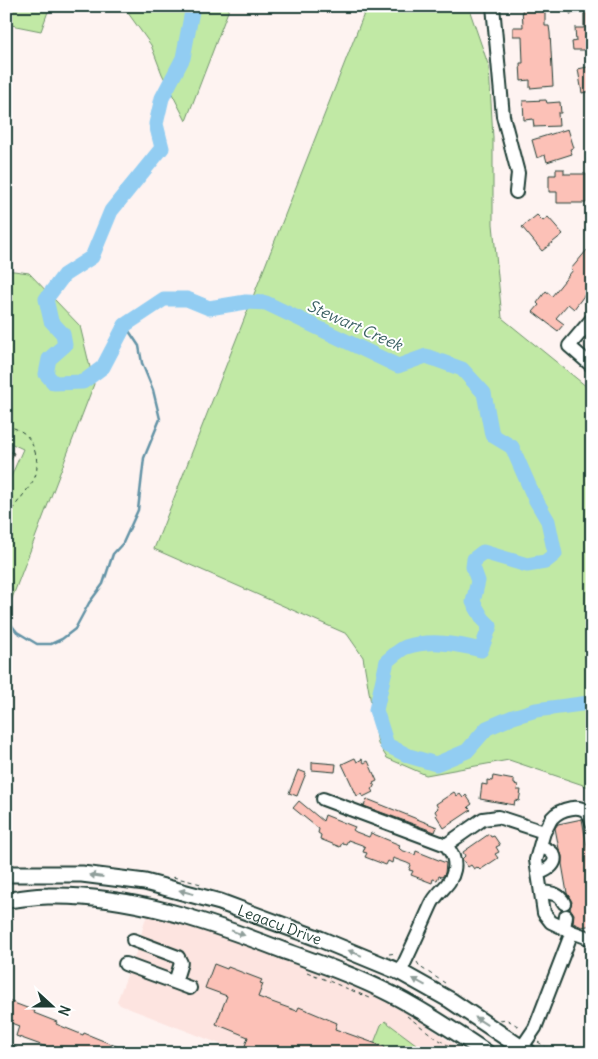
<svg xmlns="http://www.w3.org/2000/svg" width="598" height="1059" viewBox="0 0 598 1059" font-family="Delius,sans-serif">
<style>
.built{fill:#fde4e0}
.green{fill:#c1e9a5;stroke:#70936c}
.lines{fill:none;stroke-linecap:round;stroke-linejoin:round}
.stream{stroke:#6493a6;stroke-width:2.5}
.river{stroke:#92cdf2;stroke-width:15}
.building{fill:#fcc1b7;stroke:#1f3d34}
.minor-casing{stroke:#1f3d34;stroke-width:16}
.major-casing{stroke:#1f3d34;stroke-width:19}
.path{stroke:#1f3d34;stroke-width:1;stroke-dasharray:4 4;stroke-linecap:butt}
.minor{stroke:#fff;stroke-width:12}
.major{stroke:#fff;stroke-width:15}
.oneway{fill:#8f9e9a}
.labels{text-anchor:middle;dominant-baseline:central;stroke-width:4;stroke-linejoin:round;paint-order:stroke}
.street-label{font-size:15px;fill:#1f3d34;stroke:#fff}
.water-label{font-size:16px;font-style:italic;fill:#3c6164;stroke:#fff}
</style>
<rect width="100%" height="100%" fill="#fef3f1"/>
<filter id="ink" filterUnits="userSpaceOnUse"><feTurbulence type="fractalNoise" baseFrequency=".02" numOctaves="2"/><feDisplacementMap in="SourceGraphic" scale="10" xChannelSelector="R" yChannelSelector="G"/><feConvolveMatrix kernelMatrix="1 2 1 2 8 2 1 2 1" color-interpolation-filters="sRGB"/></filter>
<g filter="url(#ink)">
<path class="built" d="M149 915 192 925 220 934 365 989 399 1006 466 1053H243L120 1005 117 1001 137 950 145 920Z"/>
<g class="green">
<path d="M6 6H50L41 31 6 24Z"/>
<path d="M123 6H230L186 121 162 74 151 45Z"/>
<path d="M367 6H468L489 67 493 138V224L502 318 592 391V788L509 760 426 775 387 758 378 744 363 657 347 634 154 549Z"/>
<path d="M6 270 29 273 80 326 94 384 6 614V488L23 449 6 441Z"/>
<path d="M385 1021 428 1053H383L374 1043 381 1025Z"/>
</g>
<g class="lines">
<path class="stream" d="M6 624 9 622 17 632 37 644H51L62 639 75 629 89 603 103 584 113 554 123 543 138 510 144 458 160 419 153 390 142 363 139 346 125 325"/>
<path class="river" d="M193 6 183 58 162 98 156 124 162 148 111 211 92 257 64 275 46 299 51 321 63 334 65 345 49 359 46 374 54 383 83 382 103 367 125 325 164 299H187L209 308 246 302 266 303 398 366 426 356 462 369 484 393 492 435 512 447 534 497 548 521 555 554 545 562 527 565 483 552 474 559 473 567 478 581 473 602 483 619 490 626 481 650C457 644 431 639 406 647 399 650 393 656 387 661L376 710 387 745 409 756 436 764 467 751 487 728 513 717 536 710 589 703 592 700"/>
</g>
<g class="building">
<path d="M522 6H545V26H549L550 33 553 86 530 88V80L521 81 520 63H523L522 36H513V27H523Z"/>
<path d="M570 6H592V50H573L572 42 576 41 575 28H584V12L570 14Z"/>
<path d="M592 66V91L582 93 578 69Z"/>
<path d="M546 100 547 103 560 102 561 113H558L559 126 534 127 533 119 524 120 523 101Z"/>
<path d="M568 129 574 148 570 149 572 154 547 162 545 155 537 158 532 140Z"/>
<path d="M556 169H564V174H586V203H557V192H549V175H556Z"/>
<path d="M537 215 543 221 548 217 563 234 542 251 522 227Z"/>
<path d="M587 250 592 254V285L574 309 568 304 556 318 564 324 558 331 533 312 539 305 537 303 546 291 552 296 573 270 571 269Z"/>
<path d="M6 450 14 453 6 470Z"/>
<path d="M355 758 357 762 362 759 364 763 368 761 377 781 373 783 375 787 371 789 373 792 363 797 361 794 357 796 342 764Z"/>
<path d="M312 762 336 764 335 772 312 770Z"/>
<path d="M298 770 306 773 297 796 289 793Z"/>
<path d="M493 776 514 780V784L518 785 517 790H521L519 801 515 800 514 805 480 799 482 784 487 785V780L492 781Z"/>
<path d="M454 792 457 796 460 794 463 798 466 795 472 804 468 807 471 810 444 828 436 815H437L435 811 438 808 436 804Z"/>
<path d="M367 799 437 827 435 832 364 806Z"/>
<path d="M299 801 323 821 325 815 355 827 353 830 356 832 369 837 371 833 400 845 399 848 401 850 415 855 416 851 446 863 445 873 442 877 439 876 437 880 433 879 432 883 411 875 413 871 409 870 411 865 407 863 393 858 392 863 388 861 386 865 365 857 367 853 363 852 365 847 362 845 348 840 346 844 342 843 340 847 320 839 321 835 318 833 319 829 293 808Z"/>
<path d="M582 819 592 874V925L582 927 573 923 574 914 570 908 572 902 567 893 562 864V856L559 849 555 828 558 824Z"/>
<path d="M489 834 491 837 494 836 500 845 496 847 499 852 495 854 498 858 480 870 477 867 474 869 471 865 468 867 462 859 465 856 463 852Z"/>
<path d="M214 964 227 969 228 967 262 980 260 983 263 984 258 997 297 1011 299 1007 337 1023 335 1029 385 1047 383 1053H261L245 1046 248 1037 216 1024 227 996 205 988Z"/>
<path d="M6 1000 35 1011 34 1013 57 1022 56 1024 83 1035 84 1033 133 1053H63L16 1036 19 1026 6 1021Z"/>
</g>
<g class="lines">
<defs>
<g id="minor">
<path d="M493 6 503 116 518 173 516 192"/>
<path d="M592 319 569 346 592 366"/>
<path d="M323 799 446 845"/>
<path d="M544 832C547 828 549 822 552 818 560 809 582 802 589 815 591 817 591 820 592 823"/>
<path d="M538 873C557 868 562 853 541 847"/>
<path d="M541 892C551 893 559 893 564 903"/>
<path d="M564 928 566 916"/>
<path d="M133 940 178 957 181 963 175 982"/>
<path d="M125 964 190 988"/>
<path d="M400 972C411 950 421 927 431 905 437 891 451 886 454 870 456 860 452 853 446 845L483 819 498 817 544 832 536 860 544 913 551 922 572 932 589 938 592 937"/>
<path d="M6 1051 11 1053"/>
<path d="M518 1053 535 1028 572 932"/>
</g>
<g id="major">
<path id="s1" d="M6 874H82L145 882 220 902 320 939 400 972 450 1000 529 1053"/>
<path d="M6 900C20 899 34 896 48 896 129 894 207 921 282 950 318 963 356 976 391 994 424 1011 456 1032 487 1053"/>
</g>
</defs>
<use href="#minor" class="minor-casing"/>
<use href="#major" class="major-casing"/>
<g class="path">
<path d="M6 425C13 428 22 430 27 436 36 447 41 468 33 481 25 494 14 505 6 520"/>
<path d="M173 877 201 884"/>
<path d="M389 954 397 953"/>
<path d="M417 962 420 967 445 983"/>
<path d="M307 972 370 998"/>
<path d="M407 1016 436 1038 461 1053"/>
<path d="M500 1020 506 1019 521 1028"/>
<path d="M538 1042 555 1053"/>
</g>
<use href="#minor" class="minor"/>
<use href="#major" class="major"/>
</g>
<defs><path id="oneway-solid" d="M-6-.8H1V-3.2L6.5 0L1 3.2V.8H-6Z" transform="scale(1.25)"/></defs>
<g class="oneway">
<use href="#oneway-solid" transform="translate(96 876) rotate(-172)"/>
<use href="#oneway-solid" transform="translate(186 892) rotate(-165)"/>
<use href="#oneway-solid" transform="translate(238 933) rotate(20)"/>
<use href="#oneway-solid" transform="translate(355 953) rotate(-158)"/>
<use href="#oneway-solid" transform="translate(419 982) rotate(-151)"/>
<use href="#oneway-solid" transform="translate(481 1021) rotate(-147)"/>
</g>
</g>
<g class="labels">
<g class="street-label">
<text stroke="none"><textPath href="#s1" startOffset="281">Legacy Drive</textPath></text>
</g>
<g class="water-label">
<text transform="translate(355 325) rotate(24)">Stewart Creek</text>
</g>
</g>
<rect width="598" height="1059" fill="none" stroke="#fff" stroke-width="25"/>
<rect x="12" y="12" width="573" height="1034" fill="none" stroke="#1f3d34" stroke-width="2" filter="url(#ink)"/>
<g transform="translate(52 1006) rotate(111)" stroke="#ffffff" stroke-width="4" paint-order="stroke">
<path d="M0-4L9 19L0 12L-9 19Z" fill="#1f3d34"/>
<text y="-8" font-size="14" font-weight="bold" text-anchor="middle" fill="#1f3d34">N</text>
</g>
</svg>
